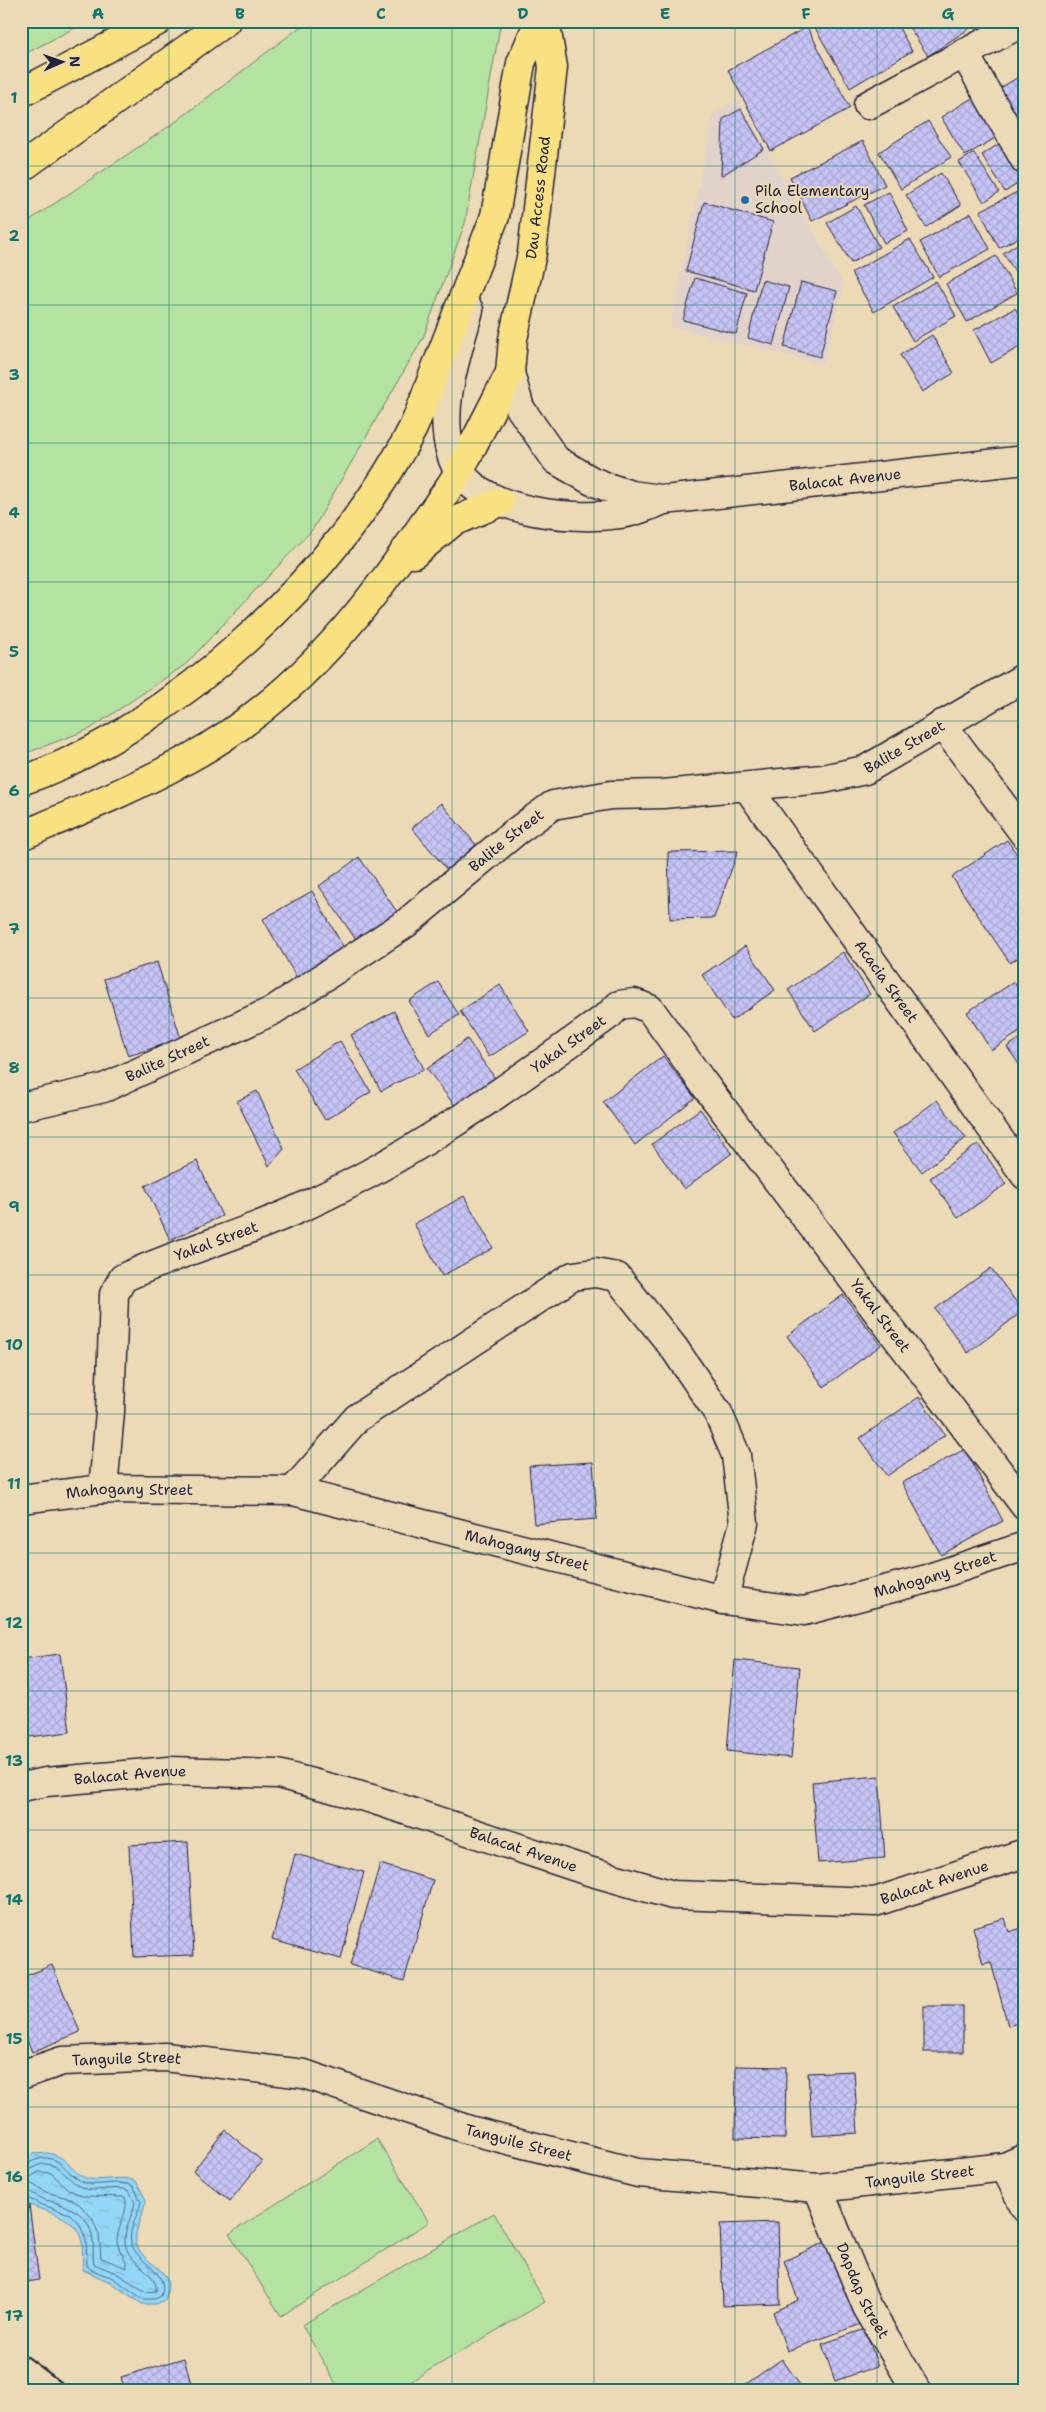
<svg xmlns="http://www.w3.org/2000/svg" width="1046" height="2412" viewBox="0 0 1046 2412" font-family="'Shantell Sans',sans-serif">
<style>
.built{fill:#e1d3ca}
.green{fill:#b4e2a0;stroke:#6b826e}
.water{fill:url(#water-ripples);stroke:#668eab}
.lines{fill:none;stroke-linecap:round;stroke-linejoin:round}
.shore{stroke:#4f6a85;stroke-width:1}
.building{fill:url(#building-cross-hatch);stroke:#22223b}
.lane-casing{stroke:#22223b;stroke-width:26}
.street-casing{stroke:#22223b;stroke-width:31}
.secondary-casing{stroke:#22223b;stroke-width:31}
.primary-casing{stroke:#22223b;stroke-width:31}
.highway-casing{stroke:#22223b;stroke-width:31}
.lane{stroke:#ecdab7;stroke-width:22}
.street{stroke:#ecdab7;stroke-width:28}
.secondary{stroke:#ecdab7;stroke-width:28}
.primary{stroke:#f9e181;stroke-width:28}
.highway{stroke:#f9e181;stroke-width:28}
.grid{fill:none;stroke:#0f766e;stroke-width:1;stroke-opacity:0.55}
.poi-dot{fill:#1f6fb2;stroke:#ecdab7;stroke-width:2}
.labels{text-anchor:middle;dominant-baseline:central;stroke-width:4;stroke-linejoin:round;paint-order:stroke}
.poi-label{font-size:15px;fill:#22223b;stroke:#ecdab7;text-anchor:start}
.street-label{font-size:15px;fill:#22223b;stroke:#ecdab7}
.neatline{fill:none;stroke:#0f766e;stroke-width:2}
.grid-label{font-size:16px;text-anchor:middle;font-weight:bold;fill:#0f766e}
</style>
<defs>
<pattern id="water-ripples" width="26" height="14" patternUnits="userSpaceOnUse" patternTransform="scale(1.25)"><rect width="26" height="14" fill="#93d6f5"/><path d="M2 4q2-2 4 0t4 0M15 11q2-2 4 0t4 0" fill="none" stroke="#7eb7d3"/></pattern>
<pattern id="building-cross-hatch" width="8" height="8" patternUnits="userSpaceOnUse" patternTransform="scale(1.25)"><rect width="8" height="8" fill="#c7c4f6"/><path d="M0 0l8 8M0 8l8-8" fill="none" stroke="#aba8d4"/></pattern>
</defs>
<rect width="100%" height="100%" fill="#ecdab7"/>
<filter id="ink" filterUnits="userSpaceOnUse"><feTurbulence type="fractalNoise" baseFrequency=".02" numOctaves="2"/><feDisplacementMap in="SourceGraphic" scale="10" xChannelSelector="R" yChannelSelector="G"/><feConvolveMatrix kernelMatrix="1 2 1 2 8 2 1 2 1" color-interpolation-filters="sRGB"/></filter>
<g filter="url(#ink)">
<path class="built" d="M737 98 844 286 823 365 670 327 713 115Z"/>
<g class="green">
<path d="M21 21H88L21 56Z"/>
<path d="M308 21H501L465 223 423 338 313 529 186 664 90 729 21 755V226L174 123Z"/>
<path d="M377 2139 429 2222 281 2316 229 2234Z"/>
<path d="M494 2213 545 2302 394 2391H340L302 2325Z"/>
</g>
<path class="water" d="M48 2153C70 2157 69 2171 86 2178 102 2183 118 2174 136 2181L146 2200C144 2213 134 2229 136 2242 142 2268 178 2265 165 2300L156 2304H142L110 2282 83 2270C82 2261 83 2251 82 2243 77 2214 46 2213 25 2203L21 2196V2163L33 2154Z"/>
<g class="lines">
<g class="shore">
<path d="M21 2165C31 2164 37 2157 47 2158 64 2159 70 2179 86 2183 102 2187 118 2179 133 2186L141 2201C139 2214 128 2229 131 2242 136 2264 171 2271 161 2296L155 2299H143L113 2278 92 2270 87 2266 86 2240 80 2225 70 2214 42 2205 21 2195"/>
<path d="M21 2172C31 2171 37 2163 47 2164 61 2165 70 2183 83 2188 97 2194 115 2184 129 2191L135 2202C133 2215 125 2226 125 2240 125 2265 158 2269 156 2291L146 2292 116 2273 94 2264C92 2256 94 2248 93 2241 89 2211 69 2207 46 2200 37 2197 30 2190 21 2189"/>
<path d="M39 2172 51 2173 68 2189 82 2196 125 2197C130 2209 118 2226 117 2239 117 2250 127 2259 127 2268L101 2258 99 2235 92 2218 80 2205 71 2199 46 2192 28 2182V2179Z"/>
</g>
</g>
<g class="building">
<path d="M811 21H895L912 51 850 88Z"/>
<path d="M905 21H978L979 22 928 56Z"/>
<path d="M807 27 850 108 771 151 728 70Z"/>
<path d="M1025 73V123L1019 126 997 90Z"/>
<path d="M982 92 1007 131 965 156 941 117Z"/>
<path d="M741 109 764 149 721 176 723 119Z"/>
<path d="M928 121 951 157 901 189 879 152Z"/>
<path d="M1008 138 1025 164V179L1005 192 982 155Z"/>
<path d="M863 141 885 185 812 221 790 177Z"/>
<path d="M974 153 999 192 984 202 959 162Z"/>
<path d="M941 173 961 205 926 227 906 195Z"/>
<path d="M1025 188V234L999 248 980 211Z"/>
<path d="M889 192 908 231 884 243 864 205Z"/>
<path d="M704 202 773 222 754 290 686 271Z"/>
<path d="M856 206 879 247 851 263 827 223Z"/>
<path d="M971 213 990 249 939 277 920 242Z"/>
<path d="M910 239 933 277 874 312 851 273Z"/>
<path d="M1025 239V287L1003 253Z"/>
<path d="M996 256 1017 293 967 322 946 284Z"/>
<path d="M695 278 747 293 736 334 683 320Z"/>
<path d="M762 280 789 287 774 345 748 338Z"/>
<path d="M936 281 956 316 913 341 893 307Z"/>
<path d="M801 282 837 291 820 357 784 347Z"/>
<path d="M1015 308 1025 325V344L991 363 974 330Z"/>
<path d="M932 335 954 373 922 392 900 355Z"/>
<path d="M441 803 483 853 453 877 412 828Z"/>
<path d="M1007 840 1025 866V953L1010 963 952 877Z"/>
<path d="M738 851 714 918 670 919 668 852Z"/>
<path d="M359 857 400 916 359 944 319 886Z"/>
<path d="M312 891 346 952 298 980 263 919Z"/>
<path d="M745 946 775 990 732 1020 702 975Z"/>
<path d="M843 952 870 994 815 1031 788 990Z"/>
<path d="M157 962 181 1039 128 1056 104 979Z"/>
<path d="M438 982 459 1015 429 1034 409 1001Z"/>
<path d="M1014 982 1025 999V1029L991 1050 967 1012Z"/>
<path d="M500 985 529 1031 489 1057 460 1011Z"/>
<path d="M394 1011 424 1069 381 1091 351 1035Z"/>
<path d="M1025 1035V1073L1007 1047Z"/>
<path d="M467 1039 497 1081 458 1110 427 1069Z"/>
<path d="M340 1041 371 1092 325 1120 294 1069Z"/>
<path d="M663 1056 695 1098 635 1145 603 1102Z"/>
<path d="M257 1091 284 1149 269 1166 237 1101Z"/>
<path d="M937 1100 966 1138 922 1172 893 1133Z"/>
<path d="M700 1109 732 1153 684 1189 652 1144Z"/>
<path d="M978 1144 1006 1184 958 1218 930 1178Z"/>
<path d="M197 1161 222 1216 170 1240 145 1186Z"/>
<path d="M464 1196 493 1248 442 1276 414 1224Z"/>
<path d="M991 1268 1023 1311 968 1353 935 1309Z"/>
<path d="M843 1295 881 1345 824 1387 787 1336Z"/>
<path d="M919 1397 945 1435 887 1476 860 1438Z"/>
<path d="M965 1449 1003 1521 941 1555 902 1483Z"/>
<path d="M593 1462 597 1519 534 1524 529 1466Z"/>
<path d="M60 1654 70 1732 21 1738V1659Z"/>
<path d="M735 1660 800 1667 791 1758 727 1751Z"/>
<path d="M879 1776 885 1858 818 1863 812 1782Z"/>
<path d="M188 1842 194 1955 134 1957 129 1845Z"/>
<path d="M295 1854 364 1872 341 1959 272 1940Z"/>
<path d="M380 1864 433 1880 404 1981 350 1965Z"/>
<path d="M1005 1918 1009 1932 1025 1927V2021L1008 2026 991 1962 983 1964 973 1927Z"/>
<path d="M52 1965 80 2032 32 2052 21 2026V1978Z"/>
<rect x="924" y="2006" width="39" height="46"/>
<path d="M736 2066 786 2067 785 2139 735 2138Z"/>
<path d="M854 2071 858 2133 812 2136 808 2073Z"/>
<path d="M225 2130 262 2161 230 2201 193 2171Z"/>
<path d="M29 2205 39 2280 21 2283V2207Z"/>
<path d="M778 2222 780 2304 723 2306 720 2224Z"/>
<path d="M834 2238 867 2322 787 2351 773 2312 798 2300 784 2261Z"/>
<path d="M865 2329 878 2366 835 2381 822 2344Z"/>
<path d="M184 2358 193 2391H125L121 2377Z"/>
<path d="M782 2359 804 2391H736Z"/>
</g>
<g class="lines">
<defs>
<path id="lane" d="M21 2367 53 2391"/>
<g id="street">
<path d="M964 53 1025 160"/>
<path d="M868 105 1025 21"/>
<path d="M942 724 1025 835"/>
<path id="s1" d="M747 787 1025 1175"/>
<path id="s2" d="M21 1107 104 1088 272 1011 405 924 514 833 553 805 611 795 663 794 823 779 865 770 1025 677"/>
<path id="s3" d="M103 1489 110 1412 114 1294 123 1278C177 1253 234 1237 289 1213 404 1163 508 1088 609 1015L619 1005 634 1003 650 1009 701 1080 1025 1506"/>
<path d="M293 1491 357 1418 573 1276 595 1273 617 1277 674 1348 718 1413 736 1455 744 1523 723 1600"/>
<path id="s4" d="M21 1499 103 1489 293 1491 723 1600 804 1611 923 1580 1025 1546"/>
<path id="s5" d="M21 2075 62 2061 165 2057 304 2074 469 2130 638 2173 818 2188 1005 2167 1025 2158"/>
<path d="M1005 2167 1025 2208"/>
<path id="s6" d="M818 2188 867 2307 917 2391"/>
</g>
<g id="secondary">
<path id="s7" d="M469 310C457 355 437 407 451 454 468 513 571 521 621 514 636 512 651 505 664 500L1025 460"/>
<path d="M510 373 520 408 556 460 592 481 610 488 631 495 661 499"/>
<path id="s8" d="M21 1787 46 1782 169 1771 278 1774 372 1799 585 1870 673 1895 875 1902 1025 1853"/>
</g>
<g id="primary">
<path d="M495 216 521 63 539 21"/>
<path id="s9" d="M510 373 513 339 532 253 553 67 545 21"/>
</g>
<g id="highway">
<path d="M21 93 158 21"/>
<path d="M21 168 226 21"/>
<path d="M414 554 453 522 500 502"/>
<path d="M21 781C173 729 341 571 413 428 423 406 430 382 439 360 458 312 476 264 495 216"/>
<path d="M21 836C77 812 133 789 186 760 287 705 359 621 422 526 435 508 449 489 460 470 477 438 493 405 510 373"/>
</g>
</defs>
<use href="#lane" class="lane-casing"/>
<use href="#street" class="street-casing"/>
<use href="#secondary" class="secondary-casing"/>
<use href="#primary" class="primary-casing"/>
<use href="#highway" class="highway-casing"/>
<use href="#lane" class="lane"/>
<use href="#street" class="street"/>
<use href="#secondary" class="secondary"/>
<use href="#primary" class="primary"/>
<use href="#highway" class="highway"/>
</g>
</g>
<path class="grid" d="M169 21V2391M311 21V2391M452 21V2391M594 21V2391M735 21V2391M877 21V2391M21 166H1025M21 305H1025M21 443H1025M21 582H1025M21 721H1025M21 859H1025M21 998H1025M21 1137H1025M21 1275H1025M21 1414H1025M21 1553H1025M21 1691H1025M21 1830H1025M21 1969H1025M21 2107H1025M21 2246H1025"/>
<circle class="poi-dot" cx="745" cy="200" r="5"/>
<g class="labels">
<g class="poi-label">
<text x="755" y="191">Pila Elementary<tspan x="755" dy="17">School</tspan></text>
</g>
<g class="street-label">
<text stroke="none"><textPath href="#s9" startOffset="178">Dau Access Road</textPath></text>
<text stroke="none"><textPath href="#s7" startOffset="568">Balacat Avenue</textPath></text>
<text stroke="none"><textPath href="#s2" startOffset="979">Balite Street</textPath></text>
<text stroke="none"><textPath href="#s2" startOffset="560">Balite Street</textPath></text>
<text stroke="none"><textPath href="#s1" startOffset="239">Acacia Street</textPath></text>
<text stroke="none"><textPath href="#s3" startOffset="719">Yakal Street</textPath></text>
<text stroke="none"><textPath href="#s2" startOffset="155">Balite Street</textPath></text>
<text stroke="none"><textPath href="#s3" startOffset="314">Yakal Street</textPath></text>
<text stroke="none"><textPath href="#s3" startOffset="1199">Yakal Street</textPath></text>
<text stroke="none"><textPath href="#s4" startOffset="109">Mahogany Street</textPath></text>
<text stroke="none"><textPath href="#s4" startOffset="514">Mahogany Street</textPath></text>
<text stroke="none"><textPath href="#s4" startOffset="934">Mahogany Street</textPath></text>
<text stroke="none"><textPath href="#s8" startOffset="110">Balacat Avenue</textPath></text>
<text stroke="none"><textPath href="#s8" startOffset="515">Balacat Avenue</textPath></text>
<text stroke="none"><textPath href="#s8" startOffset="936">Balacat Avenue</textPath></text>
<text stroke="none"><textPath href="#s5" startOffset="108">Tanguile Street</textPath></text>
<text stroke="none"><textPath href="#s5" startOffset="512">Tanguile Street</textPath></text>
<text stroke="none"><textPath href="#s5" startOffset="918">Tanguile Street</textPath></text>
<text stroke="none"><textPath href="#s6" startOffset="112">Dapdap Street</textPath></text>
</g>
</g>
<rect width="1046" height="2412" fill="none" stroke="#ecdab7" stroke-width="55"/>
<g transform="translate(62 62) rotate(88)" stroke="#ecdab7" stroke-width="4" paint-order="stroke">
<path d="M0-4L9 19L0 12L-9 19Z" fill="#22223b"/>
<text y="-8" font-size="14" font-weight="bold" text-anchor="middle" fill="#22223b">N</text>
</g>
<rect x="28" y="28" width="990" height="2356" class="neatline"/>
<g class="grid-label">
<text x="98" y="19">A</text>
<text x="240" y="19">B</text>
<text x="381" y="19">C</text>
<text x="523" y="19">D</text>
<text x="665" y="19">E</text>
<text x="806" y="19">F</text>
<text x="948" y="19">G</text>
<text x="14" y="103">1</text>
<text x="14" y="241">2</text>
<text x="14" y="380">3</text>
<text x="14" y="518">4</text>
<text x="14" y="657">5</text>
<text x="14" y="796">6</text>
<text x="14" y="934">7</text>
<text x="14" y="1073">8</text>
<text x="14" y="1212">9</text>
<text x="14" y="1350">10</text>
<text x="14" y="1489">11</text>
<text x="14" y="1628">12</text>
<text x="14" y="1766">13</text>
<text x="14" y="1905">14</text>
<text x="14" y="2044">15</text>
<text x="14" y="2182">16</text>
<text x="14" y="2321">17</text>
</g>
</svg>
